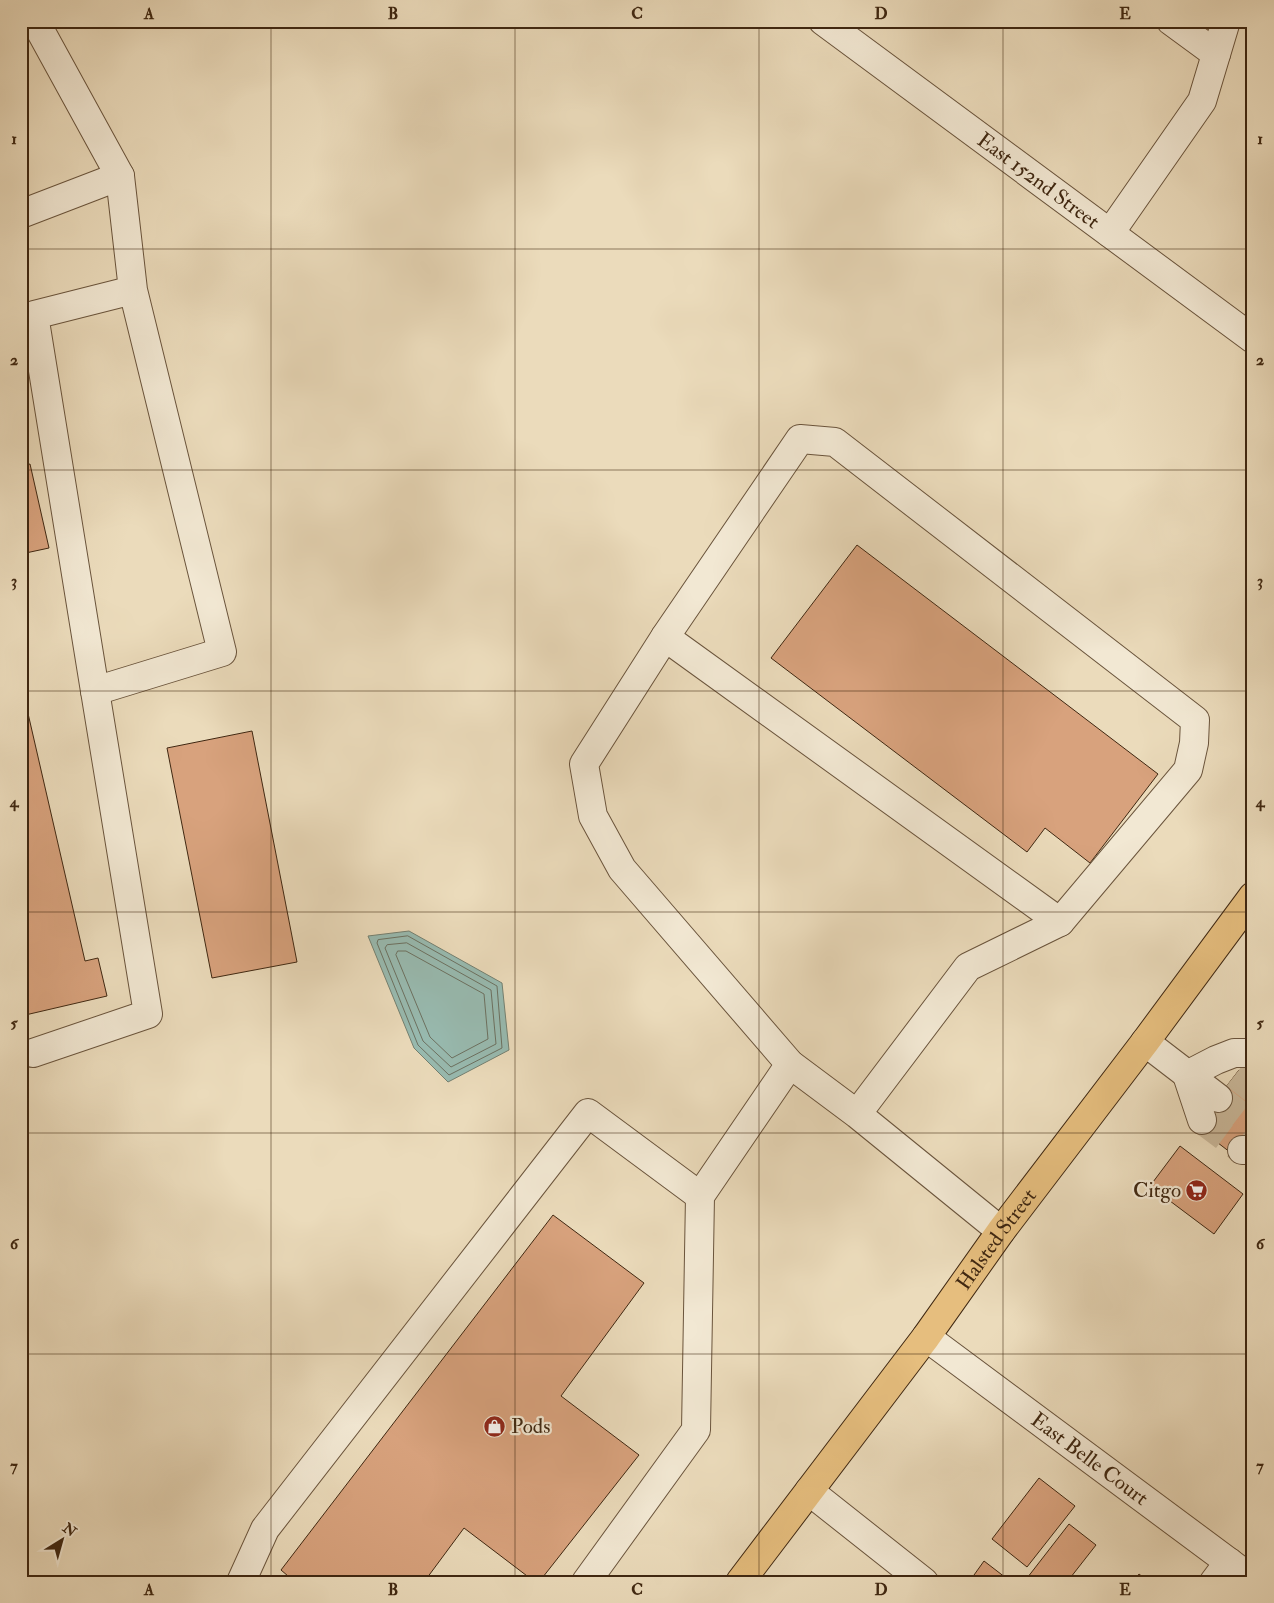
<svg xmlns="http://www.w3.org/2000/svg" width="1274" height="1603" viewBox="0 0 1274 1603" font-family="'IM FELL Double Pica',serif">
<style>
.water{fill:#98bbb1;stroke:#748071}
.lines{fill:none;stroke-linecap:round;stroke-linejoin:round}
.shore{stroke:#6c7161;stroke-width:1}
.building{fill:#d8a27d;stroke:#3f2711}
.minor-tunnel{stroke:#c9b799;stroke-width:28;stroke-dasharray:28 14;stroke-linecap:butt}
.minor-casing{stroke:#6a543c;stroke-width:30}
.major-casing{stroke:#3f2711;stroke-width:30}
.minor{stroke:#f2e8d3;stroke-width:28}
.major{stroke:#e6be7e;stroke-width:28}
.grid{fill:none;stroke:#3f2711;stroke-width:1;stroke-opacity:0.55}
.labels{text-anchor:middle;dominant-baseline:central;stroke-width:4.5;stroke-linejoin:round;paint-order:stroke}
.street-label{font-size:21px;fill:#3f2711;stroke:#f2e8d3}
.poi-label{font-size:21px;fill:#3f2711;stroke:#f2e8d3;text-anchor:end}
.neatline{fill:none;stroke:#3f2711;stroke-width:2}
.grid-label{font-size:16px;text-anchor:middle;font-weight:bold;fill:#3f2711}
</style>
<rect width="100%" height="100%" fill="#ebdbbb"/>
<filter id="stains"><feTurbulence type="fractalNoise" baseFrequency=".004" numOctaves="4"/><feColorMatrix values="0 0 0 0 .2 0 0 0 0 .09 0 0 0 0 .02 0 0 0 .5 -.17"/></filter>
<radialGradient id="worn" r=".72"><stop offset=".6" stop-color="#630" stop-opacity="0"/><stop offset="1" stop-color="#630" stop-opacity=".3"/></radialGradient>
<path class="water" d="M409 931 502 983 509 1050 448 1082 414 1048 368 936Z"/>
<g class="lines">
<g class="shore">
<path d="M408 936 497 986 502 1048 449 1075 418 1045 377 943 378 940Z"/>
<path d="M407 943 491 990 496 1044 451 1067 423 1041 385 948 387 945Z"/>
<path d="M398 951H406L484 994 488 1039 452 1058 430 1037 396 955Z"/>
</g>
</g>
<g class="building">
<path d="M30 464 49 548 21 554V466Z"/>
<path d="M857 545 1158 774 1090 863 1045 828 1027 852 771 658Z"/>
<path d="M21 683 85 961 98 958 107 996 21 1016Z"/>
<path d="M252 731 297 962 212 978 167 748Z"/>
<path d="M1239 1070 1253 1081V1134L1235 1156 1196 1126Z"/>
<path d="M1180 1146 1243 1194 1214 1234 1150 1186Z"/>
<path d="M553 1215 644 1283 561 1396 639 1455 539 1582H535L464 1528 424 1582H295L281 1570Z"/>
<path d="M1039 1478 1075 1506 1027 1567 992 1539Z"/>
<path d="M1069 1524 1096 1545 1067 1582H1024Z"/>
<path d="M984 1561 1010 1581 1009 1582H969Z"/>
<path d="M1139 1574 1149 1582H1133Z"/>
</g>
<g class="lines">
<g class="minor-tunnel">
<path d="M1235 1075 1253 1089"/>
<path d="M1218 1098 1253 1125"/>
<path d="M1202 1120 1242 1150"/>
</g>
<defs>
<g id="minor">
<path d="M35 21 120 176 133 290 222 652 95 691 34 315 133 290"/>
<path id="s1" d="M823 21 1253 339"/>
<path d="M1171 21 1216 54"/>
<path d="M21 214 120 176"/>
<path d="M1110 233 1202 101 1226 21"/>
<path d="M665 637 1060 922"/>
<path d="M1145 1042 1218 1098"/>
<path d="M33 1053 148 1014 95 691"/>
<path d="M857 1114 968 967 1060 922 1188 770 1194 743 1195 720 835 442 800 439 665 637 584 764 593 816 622 869 790 1064 857 1114 1001 1231"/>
<path d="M1202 1120 1187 1075 1216 1060 1234 1053H1253"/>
<path d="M1242 1150H1253"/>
<path id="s2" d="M926 1337 1253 1580"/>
<path d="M809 1491 924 1582"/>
<path d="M241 1582 265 1529 588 1113 700 1196"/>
<path d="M586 1582 696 1430 700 1196 790 1064"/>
<path d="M1214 1582 1229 1562"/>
</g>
<g id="major">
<path id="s3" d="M740 1582 926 1337 1001 1231 1145 1042 1253 896"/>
</g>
</defs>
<use href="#minor" class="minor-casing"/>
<use href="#major" class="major-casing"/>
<use href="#minor" class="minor"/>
<use href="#major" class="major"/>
</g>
<path class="grid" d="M271 21V1582M515 21V1582M759 21V1582M1003 21V1582M21 249H1253M21 470H1253M21 691H1253M21 912H1253M21 1133H1253M21 1354H1253"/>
<defs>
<symbol id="supermarket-disc" viewBox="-11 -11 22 22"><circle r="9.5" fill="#8f2418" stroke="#f2e8d3"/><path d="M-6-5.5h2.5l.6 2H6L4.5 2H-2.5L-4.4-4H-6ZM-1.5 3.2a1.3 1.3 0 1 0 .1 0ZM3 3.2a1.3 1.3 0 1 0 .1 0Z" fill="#fff"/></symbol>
<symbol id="shop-disc" viewBox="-11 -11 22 22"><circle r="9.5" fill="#8f2418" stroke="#f2e8d3"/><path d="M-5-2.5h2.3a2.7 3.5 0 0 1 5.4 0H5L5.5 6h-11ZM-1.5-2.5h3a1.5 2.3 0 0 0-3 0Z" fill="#fff"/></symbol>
</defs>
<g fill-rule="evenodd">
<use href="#supermarket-disc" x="1184" y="1178" width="25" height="25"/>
<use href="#shop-disc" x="482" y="1414" width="25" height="25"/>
</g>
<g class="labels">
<g class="street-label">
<text stroke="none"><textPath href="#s1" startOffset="268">East 152nd Street</textPath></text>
<text stroke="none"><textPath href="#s3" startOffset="428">Halsted Street</textPath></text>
<text stroke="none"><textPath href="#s2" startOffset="204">East Belle Court</textPath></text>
</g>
<g class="poi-label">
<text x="1181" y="1190">Citgo</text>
<text x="511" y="1426" text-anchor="start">Pods</text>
</g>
</g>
<rect width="1274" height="1603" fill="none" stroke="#ebdbbb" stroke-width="55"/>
<g transform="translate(62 1540) rotate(37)" stroke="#f2e8d3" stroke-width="4" paint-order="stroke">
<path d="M0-4L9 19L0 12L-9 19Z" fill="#3f2711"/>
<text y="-8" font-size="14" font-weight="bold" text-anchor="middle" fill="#3f2711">N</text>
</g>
<rect x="28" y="28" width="1218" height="1548" class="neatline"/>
<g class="grid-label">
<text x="149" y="19">A</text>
<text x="393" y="19">B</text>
<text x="637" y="19">C</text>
<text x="881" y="19">D</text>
<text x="1125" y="19">E</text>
<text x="14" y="144">1</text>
<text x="1260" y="144">1</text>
<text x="14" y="365">2</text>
<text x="1260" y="365">2</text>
<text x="14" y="586">3</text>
<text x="1260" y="586">3</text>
<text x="14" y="807">4</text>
<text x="1260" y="807">4</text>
<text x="14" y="1028">5</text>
<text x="1260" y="1028">5</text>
<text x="14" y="1249">6</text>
<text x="1260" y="1249">6</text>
<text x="14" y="1471">7</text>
<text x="1260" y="1471">7</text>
<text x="149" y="1595">A</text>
<text x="393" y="1595">B</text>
<text x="637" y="1595">C</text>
<text x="881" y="1595">D</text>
<text x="1125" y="1595">E</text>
</g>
<rect width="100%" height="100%" filter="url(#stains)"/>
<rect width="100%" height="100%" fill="url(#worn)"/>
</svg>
